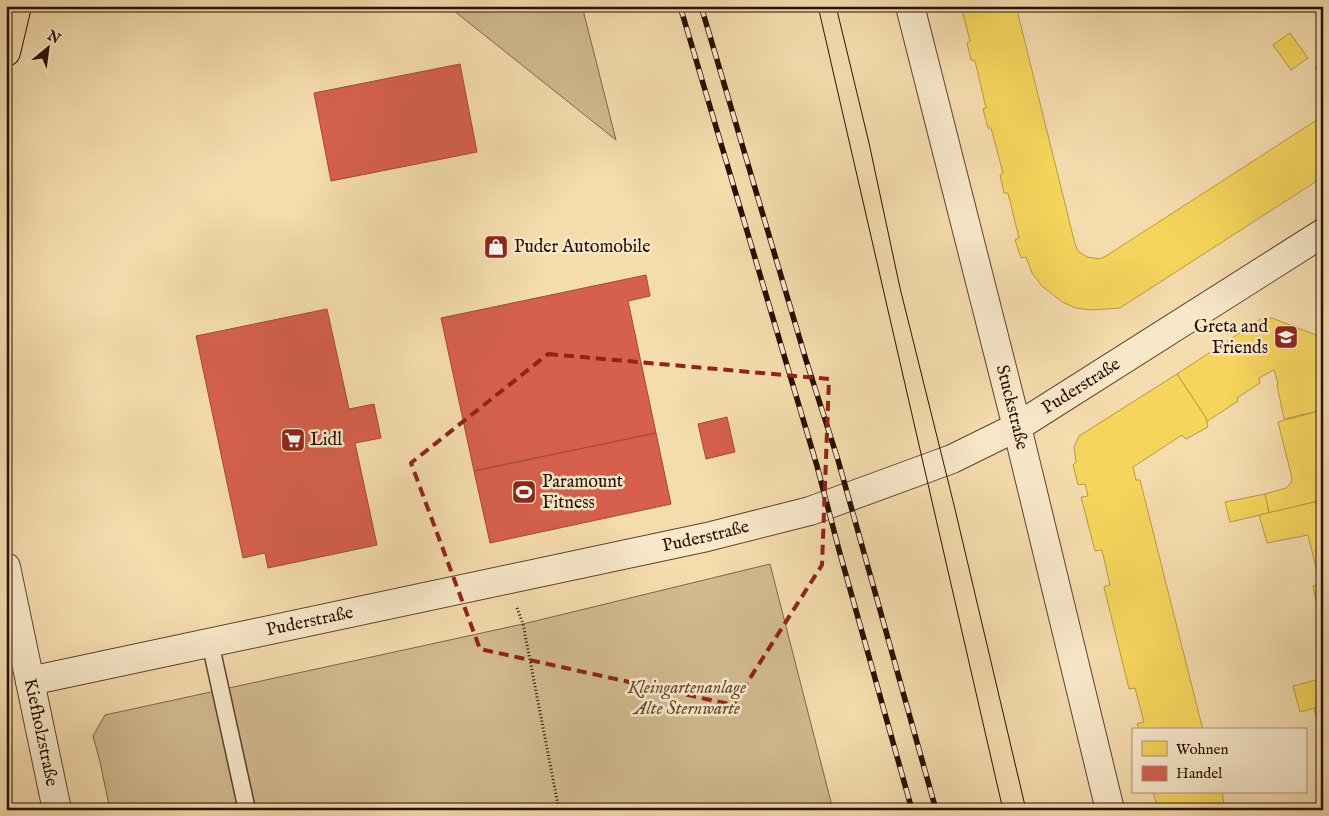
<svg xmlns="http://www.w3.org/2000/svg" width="1329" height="816" viewBox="0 0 1329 816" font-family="'IM FELL English',serif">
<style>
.green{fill:#d2b990;stroke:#7e644a}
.homes{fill:#f6d55c;stroke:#b89a41}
.shops{fill:#d6604d;stroke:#a24837}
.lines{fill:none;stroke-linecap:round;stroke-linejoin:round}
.service-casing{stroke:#5c422e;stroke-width:19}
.minor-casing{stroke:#5c422e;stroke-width:30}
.tertiary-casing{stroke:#5c422e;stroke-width:30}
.motorway-casing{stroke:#290f03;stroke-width:30}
.path{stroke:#290f03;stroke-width:3;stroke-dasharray:1 2.5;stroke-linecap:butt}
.service{stroke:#f8e8ca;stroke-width:16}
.minor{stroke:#f8e8ca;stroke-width:28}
.tertiary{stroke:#f8e8ca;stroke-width:28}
.motorway{stroke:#f5dcad;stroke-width:28}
.tram{stroke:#290f03;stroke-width:1}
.rail-casing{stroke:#290f03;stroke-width:5.5}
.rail{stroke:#f8e8ca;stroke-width:4;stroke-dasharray:11;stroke-linecap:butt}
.marked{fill:none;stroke:#8f2418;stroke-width:4;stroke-dasharray:10 6;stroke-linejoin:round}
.labels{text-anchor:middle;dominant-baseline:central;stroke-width:5;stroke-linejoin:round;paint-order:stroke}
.poi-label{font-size:18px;fill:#290f03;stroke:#f8e8ca;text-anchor:start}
.street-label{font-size:18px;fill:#290f03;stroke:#f8e8ca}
.park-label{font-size:18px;font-style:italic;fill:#644a34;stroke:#f8e8ca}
</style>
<rect width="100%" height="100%" fill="#f5dcad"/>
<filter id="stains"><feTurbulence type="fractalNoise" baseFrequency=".004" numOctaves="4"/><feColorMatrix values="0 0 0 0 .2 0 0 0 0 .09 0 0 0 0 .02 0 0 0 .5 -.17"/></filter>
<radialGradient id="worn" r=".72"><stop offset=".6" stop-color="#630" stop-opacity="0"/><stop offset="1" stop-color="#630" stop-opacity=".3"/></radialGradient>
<g class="green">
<path d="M448 6H582L616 140Z"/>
<path d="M770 564 833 810H110L100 762 93 736 105 715 523 624Z"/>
</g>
<g class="homes">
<path d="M961 6H1016L1075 244 1078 251 1087 257 1100 259 1106 256 1323 116V177L1120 308 1090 310 1076 308 1062 302 1042 286 1032 273 1026 257 1021 258 1015 240 1019 238 1008 193H1004L1000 175 1003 173 991 128H988L983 109 986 108 975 61 971 60 967 43 970 41Z"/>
<path d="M1290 33 1308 58 1291 70 1273 45Z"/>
<path d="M1323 62V79L1315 67Z"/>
<path d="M1272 318 1316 335 1323 343V410L1284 419 1277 385 1278 383 1274 370 1259 378 1260 383 1237 398 1238 401 1206 422V418L1177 374 1261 319Z"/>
<path d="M1177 374 1206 418 1208 427 1186 439 1182 435 1133 467 1136 480H1140L1203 730H1139L1137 724 1144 722 1135 688 1129 689 1104 587 1110 585 1102 550 1095 551 1081 497 1088 496 1085 484 1078 485 1073 465 1076 462 1074 447 1079 436Z"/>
<path d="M1323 410V500L1269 513 1265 494 1286 488 1291 483 1292 478 1278 422Z"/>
<path d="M1265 494 1269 513 1230 522 1225 502Z"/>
<path d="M1323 500V604L1317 606 1313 586 1320 584 1308 535 1267 543 1259 515Z"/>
<path d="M1323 604V625H1321L1317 606Z"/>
<path d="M1323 678V706L1300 712 1293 686Z"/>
<path d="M1323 706V726L1319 727 1314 708Z"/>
<path d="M1153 792H1222L1225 810H1158Z"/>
</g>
<g class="shops">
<path d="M460 64 477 152 331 181 314 93Z"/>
<path d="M646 275 650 296 628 301 656 433 474 471 441 318Z"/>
<path d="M327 309 349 409 374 404 381 438 355 443 377 545 268 568 265 553 243 558 196 336Z"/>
<path d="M727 417 735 452 706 459 698 424Z"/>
<path d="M656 433 671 504 490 543 474 471Z"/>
</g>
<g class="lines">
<defs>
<path id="service" d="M210 642 247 810"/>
<g id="minor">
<path id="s1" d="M910 6 1017 427 1110 810"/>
<path id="s2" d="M30 681 707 537 810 511 952 459 1017 427 1323 233"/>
</g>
<g id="tertiary">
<path id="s3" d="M6 567 57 810"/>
</g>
<path id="motorway" d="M6 52 17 6"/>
</defs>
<use href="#service" class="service-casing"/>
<use href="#minor" class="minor-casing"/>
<use href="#tertiary" class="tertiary-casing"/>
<use href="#motorway" class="motorway-casing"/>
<path class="path" d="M517 608 523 624 559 810"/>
<use href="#service" class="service"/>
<use href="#minor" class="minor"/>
<use href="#tertiary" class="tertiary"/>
<use href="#motorway" class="motorway"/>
<g class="tram">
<path d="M818 6 1003 810"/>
<path d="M836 6 869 143 900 288 954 505 1026 810"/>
</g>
<defs>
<g id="rail">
<path d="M680 6 817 466 839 550 912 810"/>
<path d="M701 6 806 360 838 460 936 810"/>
</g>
</defs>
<use href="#rail" class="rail-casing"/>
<use href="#rail" class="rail"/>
</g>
<path class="marked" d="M548 354 829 379 822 565 733 705 480 649 411 463Z"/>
<defs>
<symbol id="shop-square" viewBox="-11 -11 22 22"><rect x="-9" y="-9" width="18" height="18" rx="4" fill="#8f2418" stroke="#f8e8ca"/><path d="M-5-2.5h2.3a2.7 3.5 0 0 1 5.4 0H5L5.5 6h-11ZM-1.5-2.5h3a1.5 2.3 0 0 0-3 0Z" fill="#fff"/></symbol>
<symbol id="school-square" viewBox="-11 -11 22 22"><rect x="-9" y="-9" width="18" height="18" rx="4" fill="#8f2418" stroke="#f8e8ca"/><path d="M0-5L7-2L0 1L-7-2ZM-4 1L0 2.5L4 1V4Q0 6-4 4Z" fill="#fff"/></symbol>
<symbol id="supermarket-square" viewBox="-11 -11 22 22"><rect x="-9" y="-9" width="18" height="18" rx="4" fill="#8f2418" stroke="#f8e8ca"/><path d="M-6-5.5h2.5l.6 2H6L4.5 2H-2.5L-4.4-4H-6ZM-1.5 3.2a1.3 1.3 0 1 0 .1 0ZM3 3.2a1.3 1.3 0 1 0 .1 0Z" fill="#fff"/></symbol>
<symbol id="stadium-square" viewBox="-11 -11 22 22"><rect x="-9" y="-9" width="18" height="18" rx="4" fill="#8f2418" stroke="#f8e8ca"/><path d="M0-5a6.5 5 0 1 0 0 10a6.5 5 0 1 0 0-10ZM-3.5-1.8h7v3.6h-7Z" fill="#fff"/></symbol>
</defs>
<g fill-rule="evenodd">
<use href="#shop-square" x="482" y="233" width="28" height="28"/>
<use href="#school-square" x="1272" y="323" width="28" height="28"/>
<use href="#supermarket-square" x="279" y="426" width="28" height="28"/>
<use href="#stadium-square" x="510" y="478" width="28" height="28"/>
</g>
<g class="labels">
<g class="poi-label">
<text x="514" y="247">Puder Automobile</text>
<text x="1268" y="327" text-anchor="end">Greta and<tspan x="1268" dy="21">Friends</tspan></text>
<text x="310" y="440">Lidl</text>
<text x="542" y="482">Paramount<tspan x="542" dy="21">Fitness</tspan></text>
</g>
<g class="street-label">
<text stroke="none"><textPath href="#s2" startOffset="1098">Puderstraße</textPath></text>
<text stroke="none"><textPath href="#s1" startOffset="414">Stuckstraße</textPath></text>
<text stroke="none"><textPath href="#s2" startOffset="691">Puderstraße</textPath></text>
<text stroke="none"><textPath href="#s2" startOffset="286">Puderstraße</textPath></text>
<text stroke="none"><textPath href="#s3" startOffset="169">Kiefholzstraße</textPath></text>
</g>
<g class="park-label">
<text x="687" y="688">Kleingartenanlage<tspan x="687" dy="21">Alte Sternwarte</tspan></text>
</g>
</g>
<rect width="1329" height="816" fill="none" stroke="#f5dcad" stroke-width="25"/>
<rect x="8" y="8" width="1314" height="801" fill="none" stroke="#290f03" stroke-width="2.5"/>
<rect x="12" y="12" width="1304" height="791" fill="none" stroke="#290f03"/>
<rect x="1132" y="728" width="175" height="65" fill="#f8e8ca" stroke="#a5917a"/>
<rect x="1142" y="741" width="25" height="15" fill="#f6d55c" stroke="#a5917a"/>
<text x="1176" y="754" font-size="15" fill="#290f03">Wohnen</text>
<rect x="1142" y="766" width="25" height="15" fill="#d6604d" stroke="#a5917a"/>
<text x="1176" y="778" font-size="15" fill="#290f03">Handel</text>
<g transform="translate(48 48) rotate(29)" stroke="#f8e8ca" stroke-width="4" paint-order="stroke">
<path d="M0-4L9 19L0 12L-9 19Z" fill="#290f03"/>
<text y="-8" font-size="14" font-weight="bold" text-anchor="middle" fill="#290f03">N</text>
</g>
<rect width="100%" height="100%" filter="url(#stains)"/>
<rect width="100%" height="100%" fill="url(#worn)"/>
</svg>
